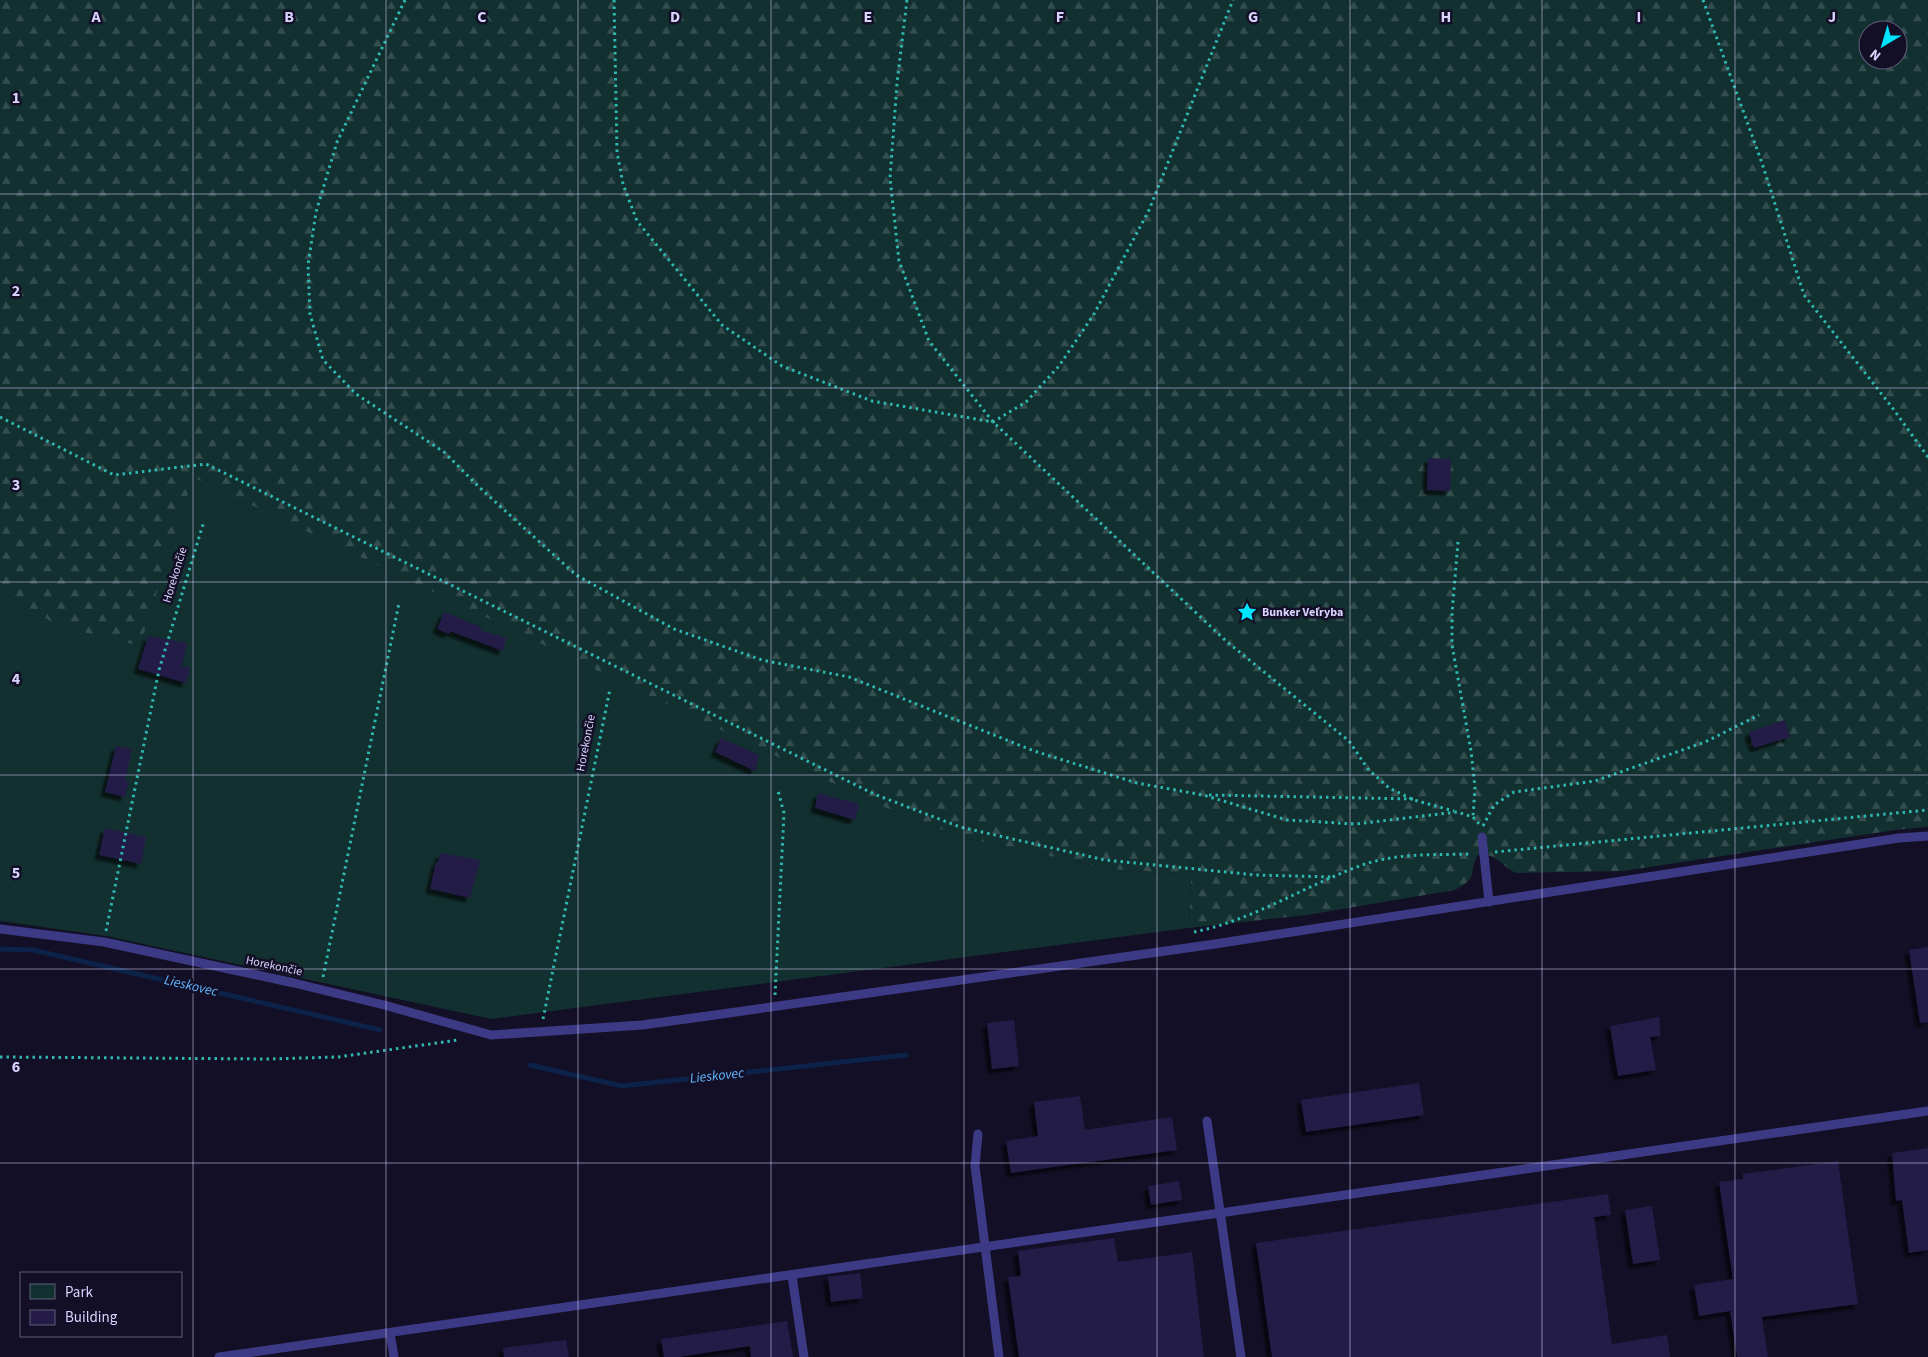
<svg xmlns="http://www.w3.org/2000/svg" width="1928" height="1357" viewBox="0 0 1928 1357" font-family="'Source Sans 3',sans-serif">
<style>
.green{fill:#12302f}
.forest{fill:url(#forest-firs);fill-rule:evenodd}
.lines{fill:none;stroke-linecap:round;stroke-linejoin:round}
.stream{stroke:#0c2248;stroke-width:5}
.building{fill:#241b47;filter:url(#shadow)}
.path{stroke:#2fb8b0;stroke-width:3;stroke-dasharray:2.5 4;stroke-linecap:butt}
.service{stroke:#3d3a85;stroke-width:9}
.grid{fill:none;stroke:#d9d4ff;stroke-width:1;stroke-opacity:0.55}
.labels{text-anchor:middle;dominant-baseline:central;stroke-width:5;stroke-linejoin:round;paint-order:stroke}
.street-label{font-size:12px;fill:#d9d4ff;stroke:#130f26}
.poi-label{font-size:12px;font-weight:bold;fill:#d9d4ff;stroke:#130f26;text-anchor:start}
.water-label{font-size:14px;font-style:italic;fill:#62b6ff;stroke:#130f26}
.grid-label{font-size:16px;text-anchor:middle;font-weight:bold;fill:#d9d4ff;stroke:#130f26;stroke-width:5;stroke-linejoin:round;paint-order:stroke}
</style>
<defs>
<pattern id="forest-firs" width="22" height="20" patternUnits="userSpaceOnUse" patternTransform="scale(1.25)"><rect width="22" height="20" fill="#12302f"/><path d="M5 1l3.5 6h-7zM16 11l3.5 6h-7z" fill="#344d4e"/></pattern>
<filter id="shadow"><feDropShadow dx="-4.5" dy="4.5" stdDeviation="1" flood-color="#0009"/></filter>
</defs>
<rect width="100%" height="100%" fill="#130f26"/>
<path class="green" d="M193 476 876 804 961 837 1110 869 1191 875 1189 928 491 1019 106 936 0 921V590L58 626 140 646Z"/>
<path class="forest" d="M0 0H1928V827L1895 830 1623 871 1516 873C1499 865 1498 853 1478 855 1467 872 1481 876 1455 890L1307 915 1189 928 1191 875 1110 869 961 837 876 804 193 477 140 646 58 626 0 590ZM1868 30H1898V60H1868Z"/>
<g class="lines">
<g class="stream">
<path d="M0 949 33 950 380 1030"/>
<path d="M530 1065 622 1086 906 1055"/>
</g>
</g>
<g class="building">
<path d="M1428 458 1451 459 1450 491 1427 490Z"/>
<path d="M444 612 481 627 480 630 506 638 503 651 450 631 449 634 437 629Z"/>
<path d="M148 636 187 643 182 666 190 668 186 683 138 669Z"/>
<path d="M1785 720 1790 737 1754 748 1749 732Z"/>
<path d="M721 738 759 755 755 771 715 752Z"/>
<path d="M116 746 132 749 125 781H129L125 797 105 792Z"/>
<path d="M818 793 859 804 855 820 815 808Z"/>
<path d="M105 828 146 837 141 864 99 855Z"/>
<path d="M440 853 480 860 470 898 430 889 436 862H438Z"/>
<path d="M1928 947V1022L1920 1023 1909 950Z"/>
<path d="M1659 1017 1661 1036 1650 1037 1656 1070 1618 1076 1610 1026Z"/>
<path d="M1014 1020 1019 1066 992 1069 987 1023Z"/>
<path d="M1419 1083 1424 1115 1306 1132 1301 1100Z"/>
<path d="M1080 1096 1085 1130 1172 1117 1177 1150 1011 1173 1006 1141 1038 1136 1034 1102Z"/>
<path d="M1928 1148V1250L1909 1253 1902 1200 1896 1201 1892 1153Z"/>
<path d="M1838 1161 1858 1304 1762 1317 1768 1357H1737L1730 1311 1699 1316 1694 1285 1733 1279 1719 1182 1743 1179V1174Z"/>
<path d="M1179 1181 1182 1200 1151 1205 1148 1186Z"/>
<path d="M1608 1194 1611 1215 1594 1217 1612 1344 1667 1335 1670 1357H1272L1256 1243Z"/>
<path d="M1652 1206 1660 1260 1633 1264 1625 1210Z"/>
<path d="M1114 1238 1118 1262 1192 1252 1204 1357H1019L1008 1277 1021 1276 1018 1251Z"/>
<path d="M860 1273 863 1298 831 1302 828 1277Z"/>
<path d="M787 1321 793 1357H751L750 1346 679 1357H664L661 1339Z"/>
<path d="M566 1340 569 1357H504L503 1348Z"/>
</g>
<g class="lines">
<g class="path">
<path d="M405 0 337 142 316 212 308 265 310 314 323 360 356 394 444 452 479 487 576 575 674 629 762 660 849 677 1034 751 1137 783 1203 795 1287 820 1355 824 1457 812 1473 817 1481 826"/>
<path d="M614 0 617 152 623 184 637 221 722 325 782 366 872 401 993 422 1026 402 1059 366 1094 314 1149 210 1233 0"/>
<path d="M907 0 897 83 890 178 899 261 929 341 993 422 1226 641 1349 741 1368 769 1389 788 1414 800 1454 811"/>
<path d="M1703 0 1762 163 1804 295 1891 406 1928 457"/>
<path d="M0 417 114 475 206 464 874 794 960 827 1105 860 1256 875 1335 877"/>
<path d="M1458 542 1452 613V645L1471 751 1475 787 1473 817"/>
<path d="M1209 795 1413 799"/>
<path d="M1483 826 1494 805 1514 792 1595 781 1705 742 1759 715"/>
<path d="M1495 852 1928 810"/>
<path d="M106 931 159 670 204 521"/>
<path d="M1194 932C1254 920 1308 884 1365 864 1399 853 1436 855 1471 854"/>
<path d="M323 977 399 603"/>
<path d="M775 995 784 813 778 791"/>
<path d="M543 1019 610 689"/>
<path d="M0 1057 268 1059 338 1057 458 1040"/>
</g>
<g class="service">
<path d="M1482 837 1489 902"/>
<path d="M0 929 104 942 294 983 384 1005 491 1035 642 1025 715 1015 1215 944 1899 838 1928 836"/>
<path d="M1207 1121 1241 1357"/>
<path d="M978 1134 975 1166 999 1357"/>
<path d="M792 1276 804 1357"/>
<path d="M390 1333 394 1357"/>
<path d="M219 1357 1928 1111"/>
</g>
</g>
<path class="grid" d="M193 0V1357M386 0V1357M578 0V1357M771 0V1357M964 0V1357M1157 0V1357M1350 0V1357M1542 0V1357M1735 0V1357M0 194H1928M0 388H1928M0 582H1928M0 775H1928M0 969H1928M0 1163H1928"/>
<defs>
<symbol id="sight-bare" viewBox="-9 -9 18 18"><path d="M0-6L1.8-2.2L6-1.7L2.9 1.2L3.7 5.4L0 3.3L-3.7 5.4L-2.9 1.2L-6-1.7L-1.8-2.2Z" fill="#00e5ff" stroke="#130f26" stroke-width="2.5" paint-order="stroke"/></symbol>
</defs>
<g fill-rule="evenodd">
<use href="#sight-bare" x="1233" y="598" width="28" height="28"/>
</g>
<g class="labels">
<g class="street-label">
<text transform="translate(175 575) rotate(-73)">Horekončie</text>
<text transform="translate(586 743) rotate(-79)">Horekončie</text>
<text transform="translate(274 966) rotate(12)">Horekončie</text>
</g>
<g class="poi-label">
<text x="1262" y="612">Bunker Veľryba</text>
</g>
<g class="water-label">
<text transform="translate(191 986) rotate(13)">Lieskovec</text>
<text transform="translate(717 1076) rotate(-6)">Lieskovec</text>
</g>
</g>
<g class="grid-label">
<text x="96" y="22">A</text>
<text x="289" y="22">B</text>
<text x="482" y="22">C</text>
<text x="675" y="22">D</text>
<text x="868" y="22">E</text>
<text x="1060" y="22">F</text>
<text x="1253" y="22">G</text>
<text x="1446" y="22">H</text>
<text x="1639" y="22">I</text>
<text x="1832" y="22">J</text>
<text x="16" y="103">1</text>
<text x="16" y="296">2</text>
<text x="16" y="490">3</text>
<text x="16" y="684">4</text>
<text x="16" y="878">5</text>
<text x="16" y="1072">6</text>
</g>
<rect x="20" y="1272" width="162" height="65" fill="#130f26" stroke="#625e7d"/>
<rect x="30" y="1284" width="25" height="15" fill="#12302f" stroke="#625e7d"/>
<text x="65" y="1297" font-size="15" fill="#d9d4ff">Park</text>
<rect x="30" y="1310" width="25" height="15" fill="#241b47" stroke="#625e7d"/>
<text x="65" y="1322" font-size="15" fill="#d9d4ff">Building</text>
<g transform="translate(1883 45) rotate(218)"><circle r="24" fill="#130f26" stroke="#625e7d"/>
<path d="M0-4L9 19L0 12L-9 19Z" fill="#00e5ff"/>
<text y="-8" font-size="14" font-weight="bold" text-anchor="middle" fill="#d9d4ff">N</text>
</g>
</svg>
